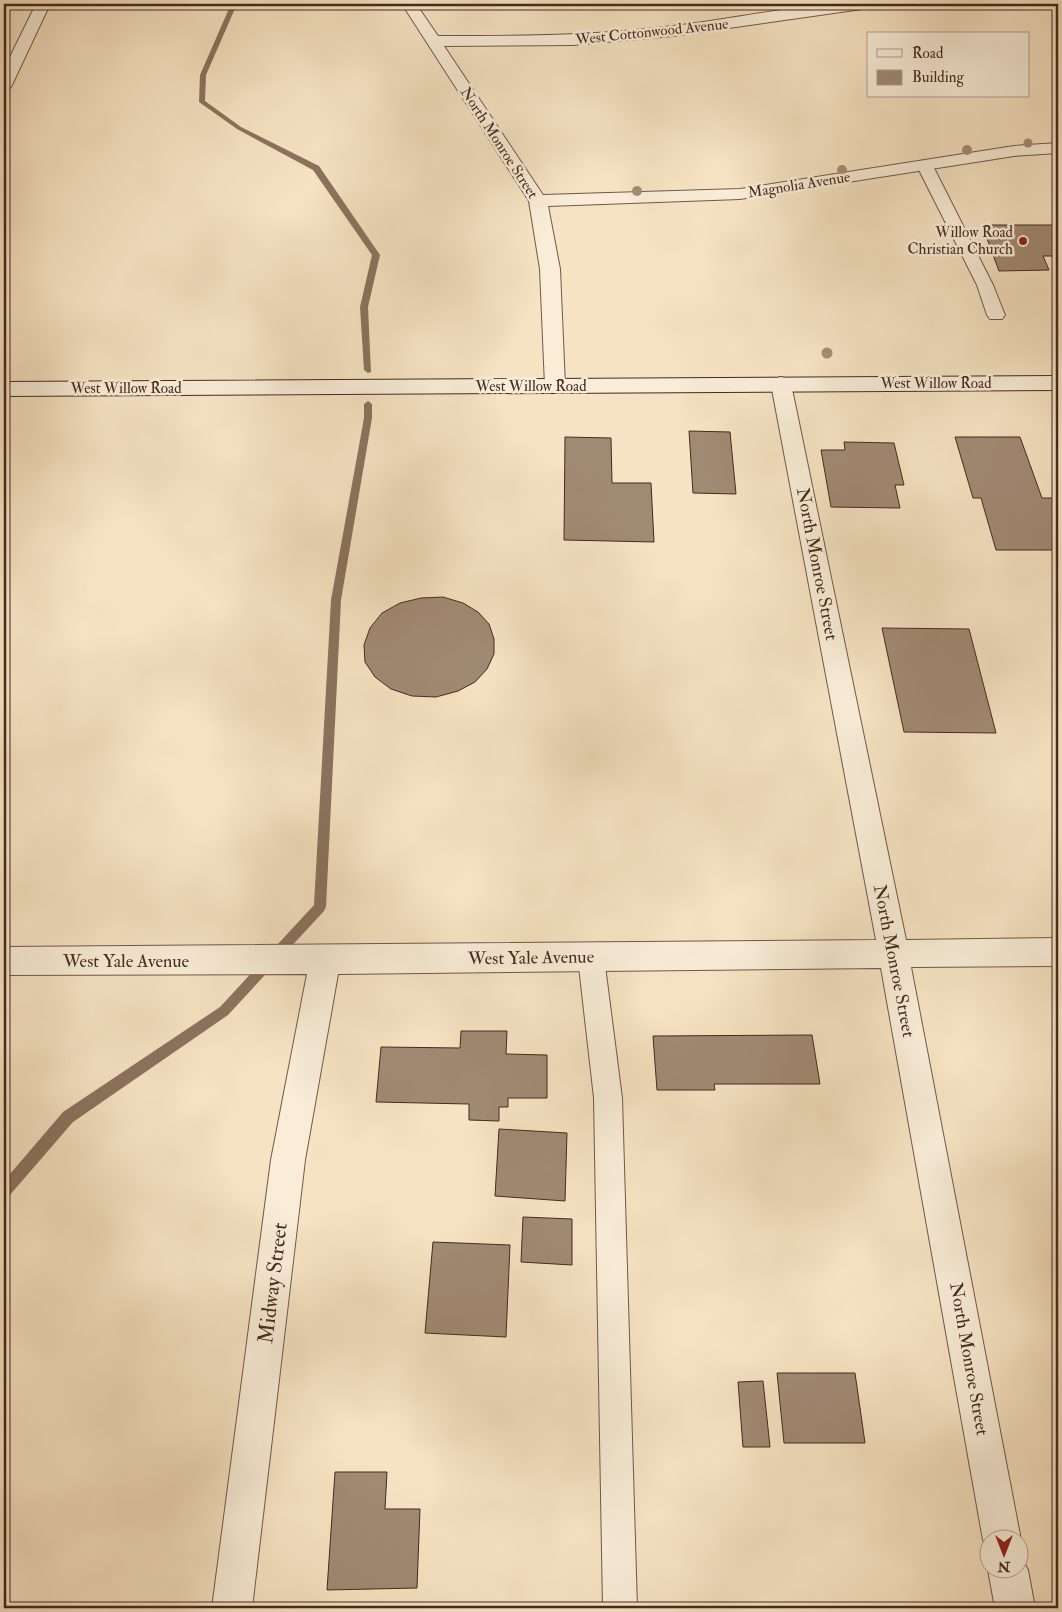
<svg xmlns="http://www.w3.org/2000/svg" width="1062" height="1612" viewBox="0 0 1062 1612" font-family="'IM FELL Double Pica',serif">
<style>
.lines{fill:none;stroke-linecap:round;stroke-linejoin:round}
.stream{fill:#8b735f;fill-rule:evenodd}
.building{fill:#a18a74;stroke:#452a1e}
.lane-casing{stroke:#715847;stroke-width:2}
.street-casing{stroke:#715847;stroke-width:2}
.secondary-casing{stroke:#452a1e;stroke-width:2}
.lane{fill:#f9edd8;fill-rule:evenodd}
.street{fill:#f9edd8;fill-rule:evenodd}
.secondary{fill:#f9edd8;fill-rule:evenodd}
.tree{fill:#a58e77}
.poi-dot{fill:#8f2418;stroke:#f9edd8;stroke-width:2}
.labels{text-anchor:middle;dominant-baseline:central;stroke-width:5;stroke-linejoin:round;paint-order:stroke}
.far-street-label{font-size:15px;fill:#452a1e;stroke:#f9edd8}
.far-poi-label{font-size:15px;fill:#452a1e;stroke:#f9edd8;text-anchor:end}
.street-label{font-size:18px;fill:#452a1e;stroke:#f9edd8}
.near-street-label{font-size:21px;fill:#452a1e;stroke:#f9edd8}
</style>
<rect width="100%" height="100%" fill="#f6e3c3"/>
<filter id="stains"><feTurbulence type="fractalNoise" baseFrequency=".004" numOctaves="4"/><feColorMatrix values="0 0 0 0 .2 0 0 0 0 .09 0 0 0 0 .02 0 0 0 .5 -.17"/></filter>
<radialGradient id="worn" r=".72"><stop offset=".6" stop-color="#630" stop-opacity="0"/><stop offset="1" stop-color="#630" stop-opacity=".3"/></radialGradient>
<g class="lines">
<g class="stream">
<path d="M231 4H237L206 75 205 101 241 127 319 166 380 255 368 307 371 372 368 373 364 370 360 307 372 255 313 170 237 129 199 102 200 75Z"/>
<path d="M368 401 372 404V418L341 600 326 907 324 911 228 1015 73 1122 9 1196 4 1198V1181L63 1112 220 1007 314 905 331 600 364 418V404Z"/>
</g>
</g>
<g class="building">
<path d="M982 225H1058V256H1043L1049 270 999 271Z"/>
<path d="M689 431 730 432 736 494 693 493Z"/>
<path d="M565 437 611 438 612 483H651L654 542 564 540Z"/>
<path d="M955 437H1020L1042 498H1055L1058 507V550H996L981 498H973Z"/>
<path d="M844 442 894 443 904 485H895L900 508 831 507 821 450H845Z"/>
<path d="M443 597 463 603 478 612 489 624 494 639V654L487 669 475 682 458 691 436 697 412 696 391 689 375 677 365 662 364 645 370 628 382 613 400 603 421 598Z"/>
<path d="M882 628 969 629 996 733 904 732Z"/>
<path d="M461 1031H507L506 1054 547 1055V1098H508V1107H499V1121L469 1120V1104L376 1102 381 1047 460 1048Z"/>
<path d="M812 1035 820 1084H714L715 1090H657L653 1036Z"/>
<path d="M499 1129 567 1133 565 1201 495 1196Z"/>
<path d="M523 1217 572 1219V1265L521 1262Z"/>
<path d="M433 1242 510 1245 506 1337 425 1333Z"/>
<path d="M777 1373H855L865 1443H784Z"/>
<path d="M763 1381 770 1447H743L738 1382Z"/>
<path d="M335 1472H387L385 1509H420L417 1588 327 1590Z"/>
</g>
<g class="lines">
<defs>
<g id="lane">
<path d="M925 161 933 166 993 285 1005 315 1002 319H990L987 315 977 285 917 166Z"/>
<path d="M591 946 600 950 604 958 622 1098 637 1608H603L594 1098 578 958 582 950Z"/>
</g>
<g id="street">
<path d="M36 4H50L12 85 10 88 4 90V69Z"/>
<path d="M402 4H416L438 36C517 36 595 36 673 26 737 19 814 0 876 4L869 8 672 36 573 45 444 46 543 195 740 189 1014 146 1058 143V153L1014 156 740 199 548 206 560 269 565 386 562 391 555 393 548 391 545 386 540 269 529 201Z"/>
<path d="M781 377 788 379 791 384 906 940 1058 938V966L911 967 1021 1540 1020 1545V1540H990V1554L983 1540 881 968 338 974 305 1160 252 1608H212L271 1160 307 974 4 975V947L876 940 771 384 774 379Z"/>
<path d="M1020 1555 1028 1570 1035 1608H995L988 1570 990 1567V1570H1020Z"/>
</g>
<path id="secondary" d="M1058 376V390L4 396V382Z"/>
</defs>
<use href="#lane" class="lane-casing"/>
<use href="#street" class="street-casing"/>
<use href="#secondary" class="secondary-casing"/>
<use href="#lane" class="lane"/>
<use href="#street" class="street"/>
<use href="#secondary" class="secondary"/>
</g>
<g class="tree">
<circle cx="1028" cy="143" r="4.5"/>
<circle cx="967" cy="150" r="5"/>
<circle cx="842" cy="170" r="5"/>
<circle cx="637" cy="191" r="5"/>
<circle cx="827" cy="353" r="5.5"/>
</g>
<circle class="poi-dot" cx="1023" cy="241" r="5"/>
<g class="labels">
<g class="far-street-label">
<text transform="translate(652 32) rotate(-6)">West Cottonwood Avenue</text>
<text transform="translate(499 143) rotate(57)">North Monroe Street</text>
<text transform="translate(799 185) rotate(-9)">Magnolia Avenue</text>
<text x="936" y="383">West Willow Road</text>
<text x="531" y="386">West Willow Road</text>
<text x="126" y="388">West Willow Road</text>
</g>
<g class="far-poi-label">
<text x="1013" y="232">Willow Road<tspan x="1013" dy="17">Christian Church</tspan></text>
</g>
<g class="street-label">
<text transform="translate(817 564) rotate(79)">North Monroe Street</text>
<text transform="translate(531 958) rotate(-1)">West Yale Avenue</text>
<text x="126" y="961">West Yale Avenue</text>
<text transform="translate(894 961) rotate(79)">North Monroe Street</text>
<text transform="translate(969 1359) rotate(80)">North Monroe Street</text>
</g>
<g class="near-street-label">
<text transform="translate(273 1283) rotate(-83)">Midway Street</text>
</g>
</g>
<rect width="1062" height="1612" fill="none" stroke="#f6e3c3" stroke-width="20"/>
<rect x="5" y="5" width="1052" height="1602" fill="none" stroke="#452a1e" stroke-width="2.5"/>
<rect x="10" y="10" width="1042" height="1592" fill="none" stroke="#452a1e"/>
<rect x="867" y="32" width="162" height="65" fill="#f9edd8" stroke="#b19f8e"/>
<rect x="877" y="49" width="25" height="8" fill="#f9edd8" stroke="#b19f8e"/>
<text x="912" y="58" font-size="15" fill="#452a1e">Road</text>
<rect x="877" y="70" width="25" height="15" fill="#a18a74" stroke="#b19f8e"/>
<text x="912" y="82" font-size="15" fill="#452a1e">Building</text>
<g transform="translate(1004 1554) rotate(180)"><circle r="24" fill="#f9edd8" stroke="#b19f8e"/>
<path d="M0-4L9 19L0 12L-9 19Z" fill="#8f2418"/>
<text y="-8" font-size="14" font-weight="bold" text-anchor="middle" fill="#452a1e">N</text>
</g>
<rect width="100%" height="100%" filter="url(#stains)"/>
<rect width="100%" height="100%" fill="url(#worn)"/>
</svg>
